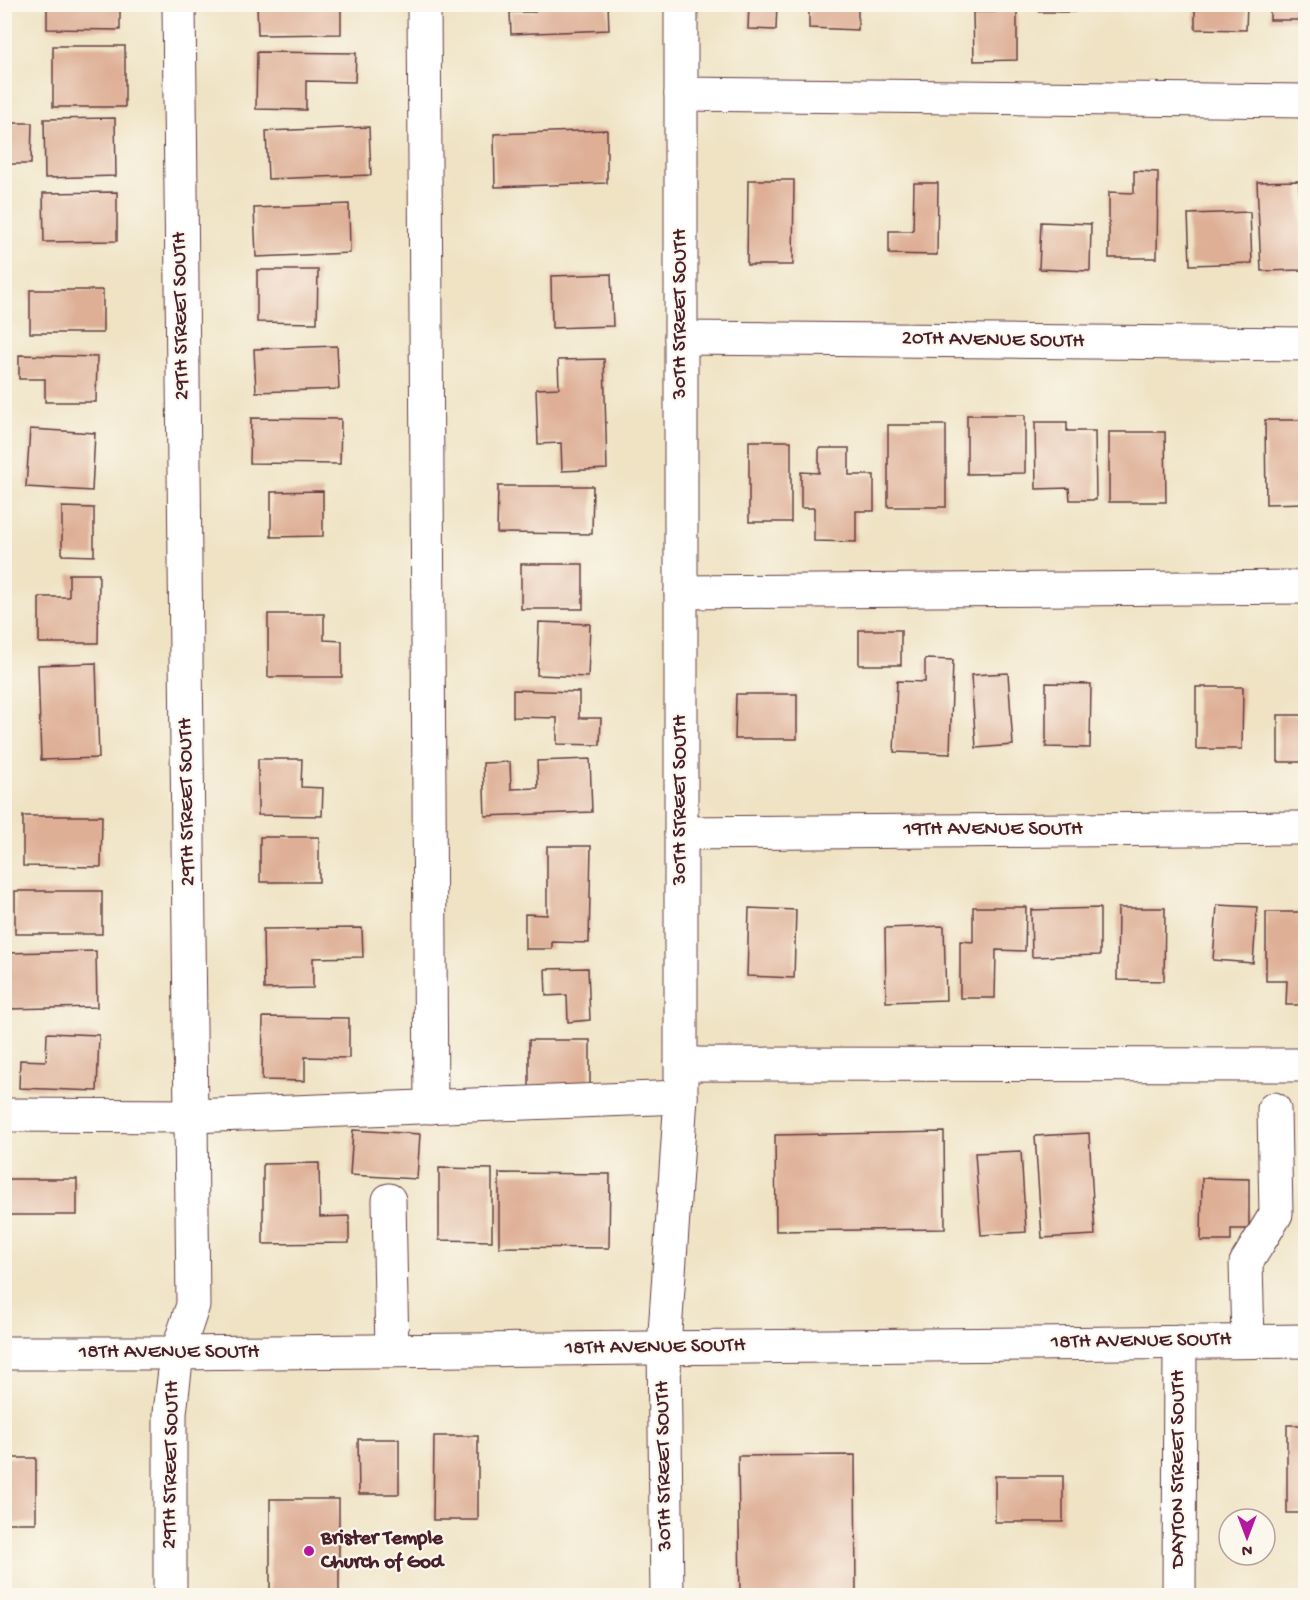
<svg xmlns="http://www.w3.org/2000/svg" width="1310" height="1600" viewBox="0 0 1310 1600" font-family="'Gochi Hand',sans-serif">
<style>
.building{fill:#deaf95}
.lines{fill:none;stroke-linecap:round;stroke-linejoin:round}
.minor-casing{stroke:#633c42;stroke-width:35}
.minor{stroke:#fff;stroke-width:33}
.poi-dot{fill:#b5179e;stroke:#fbf7ec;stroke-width:2}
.labels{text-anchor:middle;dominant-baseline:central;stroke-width:4.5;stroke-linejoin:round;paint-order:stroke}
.street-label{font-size:21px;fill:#4a1f2b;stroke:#fbf7ec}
.poi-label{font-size:21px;font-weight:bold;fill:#4a1f2b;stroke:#fbf7ec;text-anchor:start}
</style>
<rect width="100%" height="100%" fill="#fbf7ec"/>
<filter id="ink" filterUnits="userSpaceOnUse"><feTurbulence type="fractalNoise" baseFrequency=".0167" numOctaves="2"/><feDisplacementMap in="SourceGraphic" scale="12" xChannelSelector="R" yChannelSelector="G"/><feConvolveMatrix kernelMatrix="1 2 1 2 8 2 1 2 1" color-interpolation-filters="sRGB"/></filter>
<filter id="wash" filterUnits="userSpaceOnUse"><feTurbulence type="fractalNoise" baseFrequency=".008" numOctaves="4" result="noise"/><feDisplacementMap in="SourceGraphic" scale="24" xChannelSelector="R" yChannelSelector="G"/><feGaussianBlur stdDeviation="1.35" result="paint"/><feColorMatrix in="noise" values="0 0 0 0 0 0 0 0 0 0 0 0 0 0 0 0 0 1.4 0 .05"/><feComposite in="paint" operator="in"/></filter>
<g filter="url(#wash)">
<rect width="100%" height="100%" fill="#efe3c4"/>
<g id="blocks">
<g class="building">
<path d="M47 4H120V30L47 29Z"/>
<path d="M257 4H369V7H341V34L258 35Z"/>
<path d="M534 4H608L609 30 511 34 510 12H535Z"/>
<path d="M749 4H777L776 30 748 29Z"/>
<path d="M809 4H858V30L809 28Z"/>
<path d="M995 4H1017V60L974 61 973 12H995Z"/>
<rect x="1039" y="4" width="36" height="8"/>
<path d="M1195 4H1247L1246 30 1195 29Z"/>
<rect x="1270" y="4" width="36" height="16"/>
<rect x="53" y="46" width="72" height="61"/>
<path d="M257 52 356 53 355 82 306 81V110L256 109Z"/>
<path d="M115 118 116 176 45 178 44 119Z"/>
<path d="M4 123H32L31 164H4Z"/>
<path d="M369 127 371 175 268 179 266 131Z"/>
<path d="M607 130V183L495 187 494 134Z"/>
<path d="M1134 171 1158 172 1157 258H1109V192L1134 193Z"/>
<path d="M748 180H794L793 265H747Z"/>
<path d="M1299 181 1303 270 1261 271 1257 182Z"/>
<path d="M914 183H938L937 255 889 254V231H913Z"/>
<path d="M117 192V241L44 242 43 193Z"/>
<path d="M349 204 350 253 256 257 254 208Z"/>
<path d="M1250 212 1252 263 1190 265 1188 214Z"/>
<path d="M1041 222 1091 224 1090 271 1039 269Z"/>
<path d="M257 270H318L317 323 257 322Z"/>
<path d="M611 274 613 326 552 328 551 276Z"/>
<rect x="30" y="290" width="73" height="43"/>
<path d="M337 346 339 389 256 392 254 349Z"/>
<path d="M19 355 97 357 96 402H45V379H19Z"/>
<path d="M604 359 607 469 562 471 561 443 538 444 536 389 559 388 558 360Z"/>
<path d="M967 415H1025V473L967 474Z"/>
<path d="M251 418 341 419 340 464 250 463Z"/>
<path d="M1265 420H1306V503L1266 504Z"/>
<path d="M1035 422H1067V431H1095L1096 500H1070L1069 488 1036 489Z"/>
<rect x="888" y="425" width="58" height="82"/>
<path d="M30 429 95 433 92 491 26 487Z"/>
<path d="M1109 432H1165L1166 502H1109Z"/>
<rect x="749" y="441" width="42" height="81"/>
<path d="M819 448H849V475H874V511H856V542L814 541V508H801V472L819 473Z"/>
<path d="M498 486H593L592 534 497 533Z"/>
<path d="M323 491V536L271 537V492Z"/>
<path d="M62 507 94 508V556L62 555Z"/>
<rect x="521" y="564" width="62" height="45"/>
<path d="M69 574H99L98 643H39V597H69Z"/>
<path d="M268 614H324V640L342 641V677H268Z"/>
<path d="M539 622 590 624 588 677 537 675Z"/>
<rect x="859" y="630" width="42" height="35"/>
<path d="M925 659 953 660 950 754 894 752 897 681 925 682Z"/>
<path d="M96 663 99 758 41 760 38 665Z"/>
<path d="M1008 673 1013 745 976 748 971 675Z"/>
<path d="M1046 683 1091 684 1090 748 1046 747Z"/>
<path d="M1196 687H1243L1242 749H1196Z"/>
<path d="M513 690 579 692V718H601L600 745 557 744V718L513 717Z"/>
<path d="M736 694H797V739H735Z"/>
<rect x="1278" y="715" width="28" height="47"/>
<path d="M258 759H302L301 787 323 788 322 816 258 815Z"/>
<path d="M590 759 592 812 485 816 483 763 510 762 511 789 538 788 537 761Z"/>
<path d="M23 816H102L101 867 23 866Z"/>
<rect x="260" y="837" width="59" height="45"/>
<path d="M547 846H591L589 943 552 942V949H525V914L547 915Z"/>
<rect x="15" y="891" width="87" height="43"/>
<path d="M1217 905 1257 907 1253 963 1213 960Z"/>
<path d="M973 907H1026L1025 951 996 950 995 998H960V941L973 942Z"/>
<path d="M749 908 796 910 794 978 747 976Z"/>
<path d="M1100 908V955L1032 957 1031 910Z"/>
<path d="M1118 908H1165L1164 981 1117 980Z"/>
<path d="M1266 912H1306V1005H1286L1287 981H1266Z"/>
<path d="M944 926 946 1000 886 1002 885 928Z"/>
<path d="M362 928 363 957 313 958V988L264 989 263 929Z"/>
<path d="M96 951 97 1007 7 1009 5 953Z"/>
<path d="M588 968 590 1020 568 1022 567 995 546 996 545 969Z"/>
<path d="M263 1017 349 1018V1058L305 1057V1081L262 1080Z"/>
<path d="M47 1033 99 1035 97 1091 19 1088 20 1060 46 1061Z"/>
<rect x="529" y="1040" width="61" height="55"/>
<path d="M353 1130 420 1134 417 1179 350 1175Z"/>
<path d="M944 1132 945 1229 776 1231 775 1135Z"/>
<path d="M1089 1133 1095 1235 1042 1238 1035 1136Z"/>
<path d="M1021 1151 1026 1232 981 1235 975 1153Z"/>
<path d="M319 1163 320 1217 349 1216V1243L263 1244V1164Z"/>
<path d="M439 1168 492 1169V1241L439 1240Z"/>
<path d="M499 1173 610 1174 609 1248 499 1247Z"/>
<path d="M1202 1178 1249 1179V1229H1231V1241H1201Z"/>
<rect x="4" y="1179" width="73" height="36"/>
<rect x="1287" y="1425" width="19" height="88"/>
<path d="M434 1436H478V1520H433Z"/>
<path d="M358 1439H399V1494H359Z"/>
<path d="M855 1455 856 1596H740L738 1456Z"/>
<rect x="4" y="1458" width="32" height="65"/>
<rect x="995" y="1476" width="68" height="46"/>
<rect x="270" y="1499" width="69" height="97"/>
</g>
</g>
</g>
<g filter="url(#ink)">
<use href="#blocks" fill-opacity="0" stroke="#633c42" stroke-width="1.5"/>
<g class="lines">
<defs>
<g id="minor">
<path d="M424 4 431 1107"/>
<path d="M681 94 1306 101"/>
<path d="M681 338 1306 344"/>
<path d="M681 592 1306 587"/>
<path d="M681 833 1306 828"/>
<path d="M681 1064 1306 1065"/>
<path d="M4 1115 191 1116 681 1097"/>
<path d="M389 1200 392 1351"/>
<path d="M1248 1341 1246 1263 1276 1214 1274 1109"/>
<path d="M4 1353H177L1306 1341"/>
<path d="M170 1596V1413L177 1353 193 1305 179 4"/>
<path d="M667 1596 664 1347 681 1097V4"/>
<path d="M1179 1596 1180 1342"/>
</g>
</defs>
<use href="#minor" class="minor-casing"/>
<use href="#minor" class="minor"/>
</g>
</g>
<circle class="poi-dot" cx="309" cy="1551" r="6"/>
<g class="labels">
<g class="street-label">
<text transform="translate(681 314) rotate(-90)">30TH STREET SOUTH</text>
<text transform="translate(182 316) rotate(-91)">29TH STREET SOUTH</text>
<text transform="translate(993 341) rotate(1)">20TH AVENUE SOUTH</text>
<text transform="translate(681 800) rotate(-90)">30TH STREET SOUTH</text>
<text transform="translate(188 802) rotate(-91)">29TH STREET SOUTH</text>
<text x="993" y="830">19TH AVENUE SOUTH</text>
<text transform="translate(1141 1342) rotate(-1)">18TH AVENUE SOUTH</text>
<text transform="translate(655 1348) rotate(-1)">18TH AVENUE SOUTH</text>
<text x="169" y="1353">18TH AVENUE SOUTH</text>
<text transform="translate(172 1465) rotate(-89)">29TH STREET SOUTH</text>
<text transform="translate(665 1466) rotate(-91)">30TH STREET SOUTH</text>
<text transform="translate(1179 1469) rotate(-90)">DAYTON STREET SOUTH</text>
</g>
<g class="poi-label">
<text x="321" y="1539">Brister Temple<tspan x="321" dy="24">Church of God</tspan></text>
</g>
</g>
<rect width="1310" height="1600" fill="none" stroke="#fbf7ec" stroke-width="24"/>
<g transform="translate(1247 1537) rotate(180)"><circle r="28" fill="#fbf7ec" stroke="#b4a19f" stroke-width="1.5"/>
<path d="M0-4.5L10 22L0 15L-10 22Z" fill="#b5179e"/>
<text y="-9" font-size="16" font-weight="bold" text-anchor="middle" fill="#4a1f2b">N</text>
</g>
</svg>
